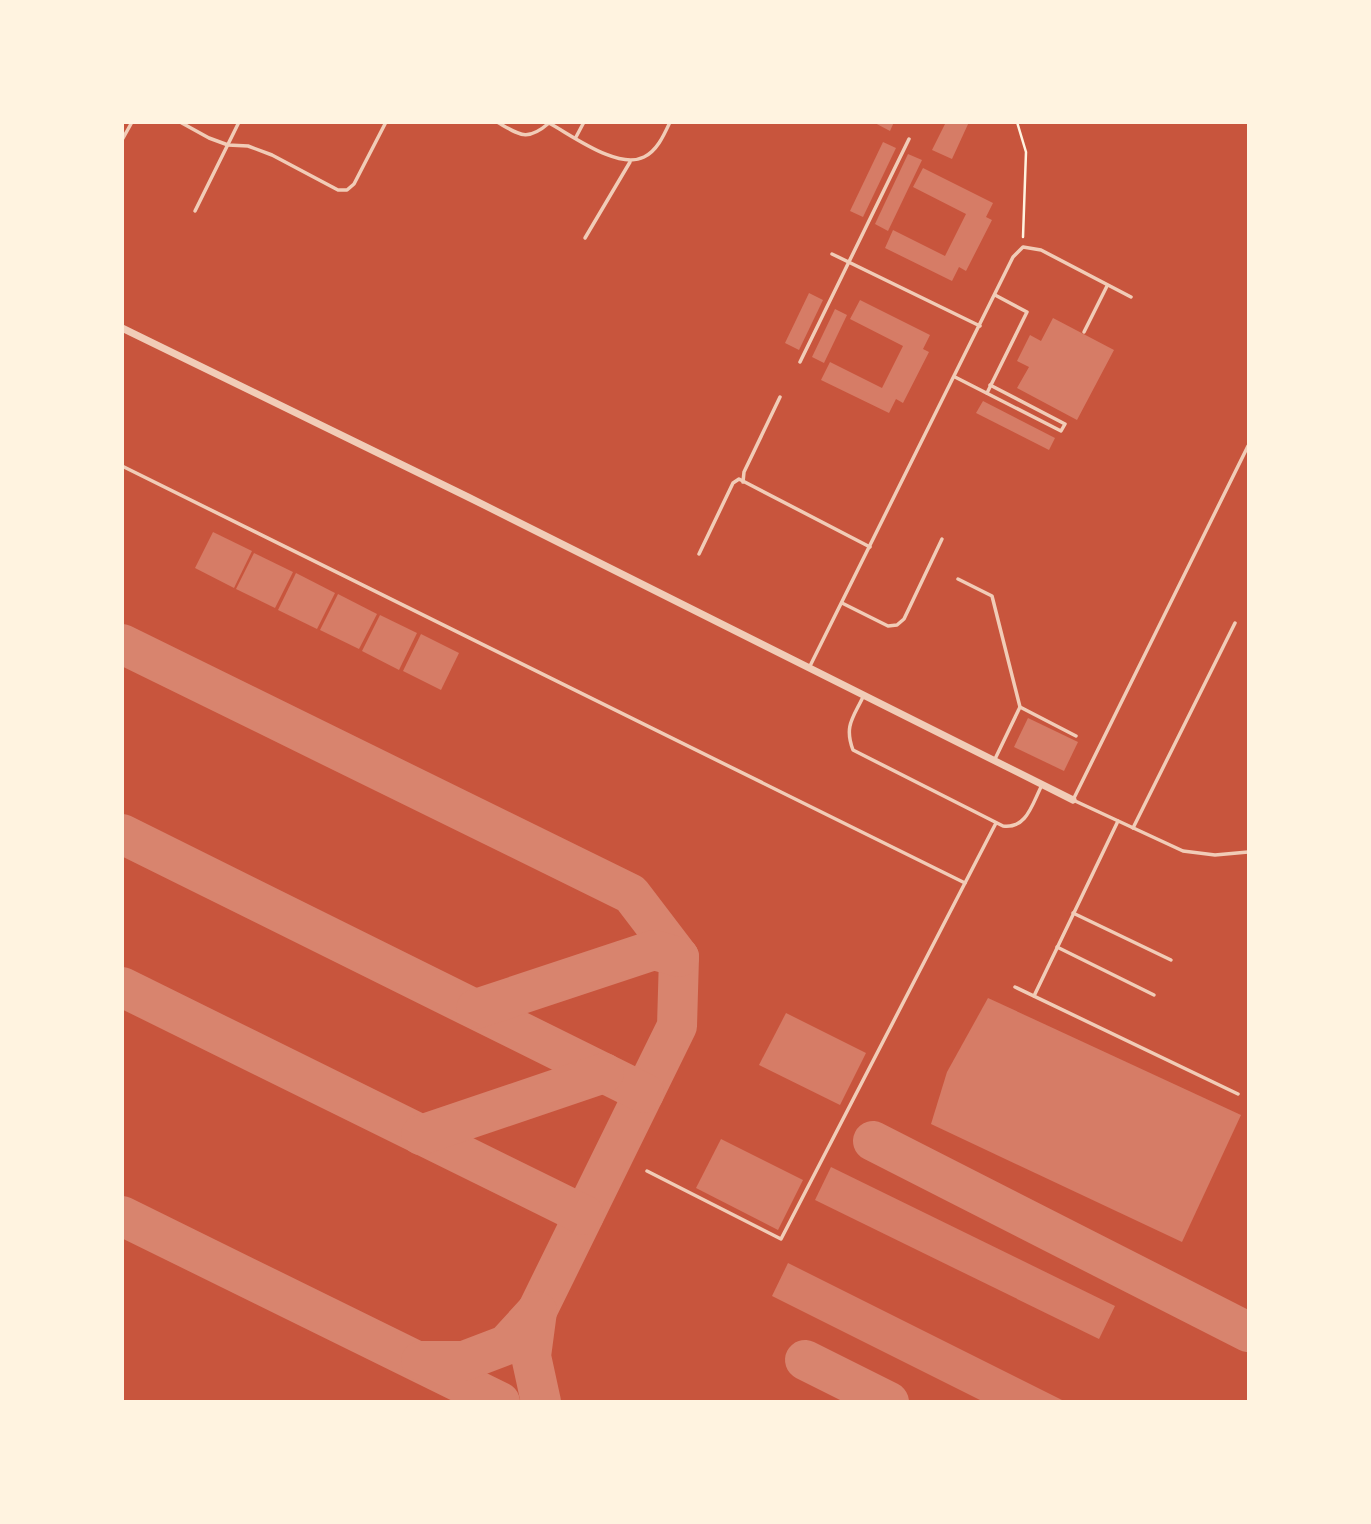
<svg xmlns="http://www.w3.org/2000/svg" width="1371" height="1524" viewBox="0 0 1371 1524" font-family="Helvetica,sans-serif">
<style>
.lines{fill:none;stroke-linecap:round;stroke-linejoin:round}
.taxiway{stroke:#d8846e;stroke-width:40}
.building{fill:#d67c66}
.path{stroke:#fff3e0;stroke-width:2.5}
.service{stroke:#f1ccb7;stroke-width:3.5}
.minor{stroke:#f1ccb7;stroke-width:7}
</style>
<rect width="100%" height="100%" fill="#c8553d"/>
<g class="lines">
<g class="taxiway">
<path d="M122 644 631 894 679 957 677 1026 537 1311"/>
<path d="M122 834 644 1093"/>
<path d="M122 987 584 1215"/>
<path d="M476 1009 654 950 679 957"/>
<path d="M421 1135 604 1073"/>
<path d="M873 1141 1248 1332"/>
<path d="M122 1216 500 1402"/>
<path d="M805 1360 889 1402"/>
<path d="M421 1361H464L506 1345 537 1311 531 1356 541 1402"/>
</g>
</g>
<g class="building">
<path d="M873 122H894L890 131Z"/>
<path d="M946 122H969L952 159 932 150Z"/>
<path d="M883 142 896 148 863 217 850 211Z"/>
<path d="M908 154 922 160 888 231 875 224Z"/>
<path d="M923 168 993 203 986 217 992 220 966 271 959 267 952 281 885 248 893 230 945 256 966 214 913 187Z"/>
<path d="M809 293 823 300 799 350 785 343Z"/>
<path d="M860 300 930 335 923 349 929 352 903 403 896 399 889 413 821 380 830 362 882 388 903 346 850 319Z"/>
<path d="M835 309 847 315 824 363 812 357Z"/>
<path d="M1053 318 1114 350 1077 420 1017 388 1029 367 1017 361 1030 335 1041 341Z"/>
<path d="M983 401 1055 438 1049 450 976 413Z"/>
<path d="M213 532 252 551 234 588 195 568Z"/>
<path d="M254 553 293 572 275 608 236 589Z"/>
<path d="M296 573 335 593 317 629 278 610Z"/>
<path d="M338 594 377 614 359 649 320 630Z"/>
<path d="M380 615 417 633 399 670 362 651Z"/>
<path d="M421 634 459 653 441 690 403 671Z"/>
<path d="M1028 718 1078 742 1064 771 1014 747Z"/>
<path d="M988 998 1241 1115 1182 1242 931 1124 947 1072Z"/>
<path d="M786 1013 866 1053 840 1105 759 1065Z"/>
<path d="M721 1139 803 1180 778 1230 696 1188Z"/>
<path d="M831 1167 1115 1306 1099 1339 815 1200Z"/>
<path d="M788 1263 1066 1402H984L772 1296Z"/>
</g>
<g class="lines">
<path class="path" d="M1017 122 1026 152 1023 237"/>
<g class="service">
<path d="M180 122 209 138 228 145 248 146 272 155 338 190H347L354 184 386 122"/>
<path d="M497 122C520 135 527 142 549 123 573 136 618 170 644 157 657 151 664 135 670 122"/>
<path d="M576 137 584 122"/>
<path d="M122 140 132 122"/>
<path d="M195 211 239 122"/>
<path d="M585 238 630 162"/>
<path d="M832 254 980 326"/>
<path d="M1084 332 1107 286"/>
<path d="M800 362 909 139"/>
<path d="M955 377 1061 431 1065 424 990 385"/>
<path d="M987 393 1027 312 995 295"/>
<path d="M1248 446 1073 800 1183 851 1215 855 1248 852"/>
<path d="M122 466 965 883"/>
<path d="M743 482 744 472 780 397"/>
<path d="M699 554 733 483 739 479 870 547"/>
<path d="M958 579 992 596 1020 707 1076 736"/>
<path d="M842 603 888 626 897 625 904 619 942 539"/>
<path d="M809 668 1013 257 1023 247 1041 250 1131 297"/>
<path d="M863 697C853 718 844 726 853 750L1003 826C1027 829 1032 804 1042 785"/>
<path d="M995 759 1020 707"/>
<path d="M1133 828 1235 623"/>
<path d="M1073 913 1171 960"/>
<path d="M1057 947 1154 995"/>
<path d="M1015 987 1238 1094"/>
<path d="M1034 996 1118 821"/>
<path d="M647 1171 781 1239 996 823"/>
</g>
<path class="minor" d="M122 328 468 497 1073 800"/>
</g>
<rect width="1371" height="1524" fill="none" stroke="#fff3e0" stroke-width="248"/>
</svg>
